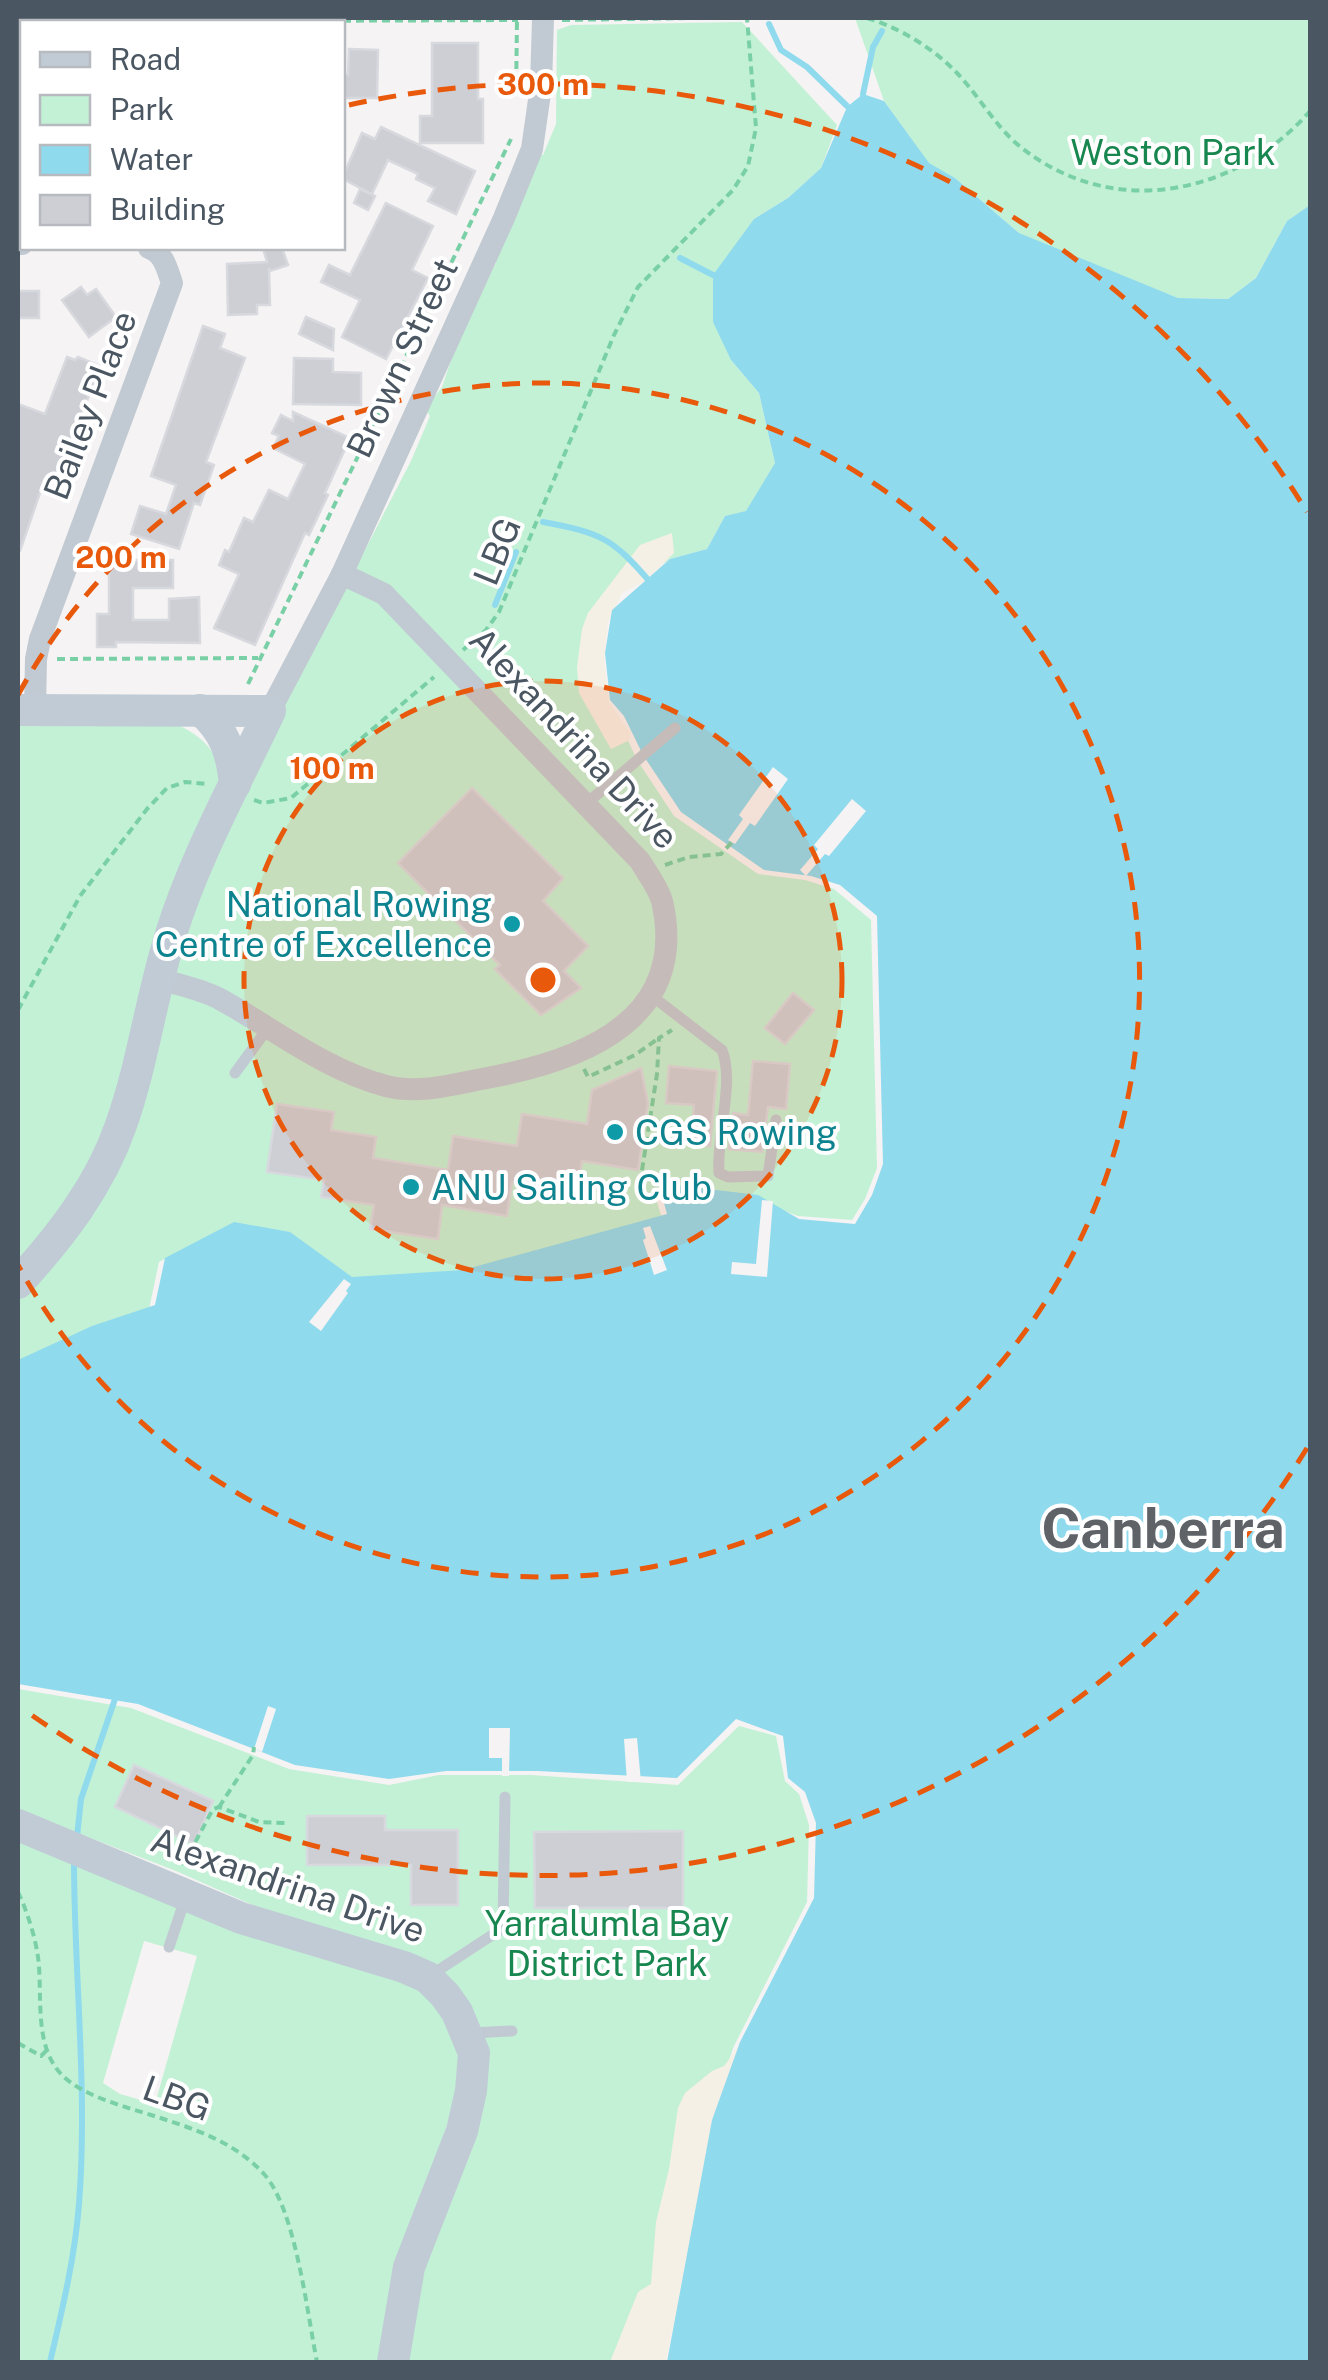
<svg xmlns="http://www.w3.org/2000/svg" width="1328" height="2380" viewBox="0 0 1328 2380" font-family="'Public Sans',sans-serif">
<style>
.green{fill:#c3f1d5;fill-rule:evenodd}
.sand{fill:#f5f0e5}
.water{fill:#90daee}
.pier{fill:#f5f3f3}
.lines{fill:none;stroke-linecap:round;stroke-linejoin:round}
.stream{stroke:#90daee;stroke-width:6}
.building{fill:#cdcfd5;stroke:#d7d9de;stroke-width:2.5}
.path{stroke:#7ad0a6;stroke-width:4;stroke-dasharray:8 5;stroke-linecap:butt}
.service{stroke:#c1cad2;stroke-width:11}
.minor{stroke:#c1cad2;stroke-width:22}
.secondary{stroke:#c1cbd6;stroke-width:32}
.ring{fill:none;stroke:#e8590c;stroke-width:5;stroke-dasharray:18 12}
.culture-dot{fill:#0f9aa8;stroke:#fff;stroke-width:4}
.labels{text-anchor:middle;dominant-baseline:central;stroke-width:8;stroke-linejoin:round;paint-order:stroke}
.park-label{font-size:35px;fill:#17864f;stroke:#fff}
.street-label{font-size:35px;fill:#4a5661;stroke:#fff}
.culture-label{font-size:35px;fill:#0d838f;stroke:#fff;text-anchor:start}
.town-label{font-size:55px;font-weight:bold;fill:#5f6368;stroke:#fff}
.centre{fill:#e8590c;stroke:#fff;stroke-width:5}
.ring-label{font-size:30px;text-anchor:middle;font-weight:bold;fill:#e8590c;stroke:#fff;stroke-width:8;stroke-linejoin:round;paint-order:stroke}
</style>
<rect width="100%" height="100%" fill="#f5f3f3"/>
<g class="green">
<path d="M855 18H1310V205L1287 221 1256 278 1228 299 1178 298 1048 248 1019 233 955 178 929 164 884 101Z"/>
<path d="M742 22 837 125 821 168 788 198 754 219 731 360 759 393 775 463 746 512 725 516 707 549 670 559 625 589 608 609 600 654 605 705 618 719 637 760 674 816 758 874 805 880 834 889 871 920 877 1168 865 1199 852 1220 798 1216 752 1199 669 1189 655 1196 662 1218 459 1276 352 1283 228 1226 159 1262 149 1309 18 1361V1299L59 1253 178 942 279 716 411 461 430 416 425 409 442 387 462 328 496 263 485 237 518 158 543 155 556 124 557 30 571 25Z"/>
<path d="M172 722C200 735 219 749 221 781L104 1137 72 1199 18 1263V723Z"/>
<path d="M18 1689 131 1708 289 1769 389 1785 439 1775H531L678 1785 739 1726 776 1736 785 1781 799 1794 809 1825 807 1902 734 2046 706 2124 661 2362H401L417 2272 479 2096 445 1990 176 1871 18 1810Z"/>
<path d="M18 1835 417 1986 449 2020 462 2073 379 2362H18ZM144 1941 197 1956 155 2104 120 2094 103 2083Z"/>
</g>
<g class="sand">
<path d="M672 533 674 553 645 581 622 593 608 622 604 660 609 702 630 732V740L611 749 579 693 577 667 582 629 588 613 640 545Z"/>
<path d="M746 2037 681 2307 671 2334 666 2362H610L638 2292 651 2284 656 2222 669 2169 678 2108 685 2093 712 2071 724 2066Z"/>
</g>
<path class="water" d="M863 94 884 101 929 163 955 178 1019 233 1178 298 1228 299 1256 278 1287 221 1310 205V2362H667L712 2120 740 2042 814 1898 816 1823 805 1792 788 1778 783 1736 736 1719 677 1778 537 1771H446L389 1779 295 1765 138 1704 18 1684V1360L92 1326 155 1305 165 1258 234 1222 290 1232 352 1277 463 1270 667 1214 661 1192 675 1185 758 1195 799 1219 855 1224 872 1195 883 1164 877 916 840 885 811 876 764 870 681 812 643 755 624 716 610 700 605 653 612 610 670 559 707 549 725 516 746 511 775 463 759 393 731 360 713 322V275L754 219 788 198 821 168 847 107Z"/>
<g class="pier">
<path d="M773 767 788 779 755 826 750 823 735 844 728 840 743 819 739 815Z"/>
<path d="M852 799 866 811 829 856 825 854 806 876 800 870 818 849 814 845Z"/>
<path d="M762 1200 773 1201 767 1277 731 1274 732 1262 756 1264Z"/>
<path d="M650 1226 667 1270 654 1275 643 1240 646 1238 643 1228Z"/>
<path d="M344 1279 351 1284 346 1291 348 1293 321 1331 309 1322Z"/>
<path d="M268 1706 276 1709 262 1752 254 1749Z"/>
<path d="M489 1728H510L509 1776H502V1758H489Z"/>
<path d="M637 1738 641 1782H627L624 1739Z"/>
</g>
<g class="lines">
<g class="stream">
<path d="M769 24 781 50 807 67 847 106"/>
<path d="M863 94 873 47 882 31"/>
<path d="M680 258 713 275"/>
<path d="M543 522C602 533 612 538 651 583"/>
<path d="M495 605 516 552"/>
<path d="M77 1837 81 1799 115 1699"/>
<path d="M50 2362C62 2311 75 2257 79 2204 88 2089 74 1975 74 1860"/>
</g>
</g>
<g class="building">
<path d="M432 43H478V99H483V143H420V116H432Z"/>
<path d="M349 49 378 50 377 98H342V75H348Z"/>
<path d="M381 127 475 171 456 214 428 201 435 188 416 179 418 174 388 160 372 194 345 180V172L362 133 375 139Z"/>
<path d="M360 189 375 196 368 210 354 203Z"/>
<path d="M386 203 433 226 412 270 428 278 386 359 342 337 360 300 321 282 329 265 350 275Z"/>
<path d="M263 248H282L288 265 270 271 269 268 270 305H257V314L228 315 227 264 267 262Z"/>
<path d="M81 287 87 295 96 289 116 317 89 337 62 300Z"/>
<rect x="18" y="291" width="21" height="27"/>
<path d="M306 317 334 329 333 350 299 334Z"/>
<path d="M203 326 225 334 220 348 245 358 206 462 214 465 200 505 194 503 179 549 131 534 140 506 166 514 176 485 151 476Z"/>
<path d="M67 357 75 360 78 357 100 366 61 470 59 469 52 487 43 484 20 551H18V404L45 414Z"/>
<path d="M294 358 333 359V372L361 373V405L293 404Z"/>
<path d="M293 412 350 438 325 493 328 495 309 535 305 533 255 645 214 628 239 574 219 565 225 550 229 552 244 518 253 522 269 490 288 499 305 464 273 448 279 436 272 433 281 415 293 421Z"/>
<path d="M109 560H173V588H133V620H169V599L199 597 200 643 116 642V647H97V614H109Z"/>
<path d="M472 788 563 878 543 901 588 946 564 971 581 988 541 1015 495 969 500 965 398 863Z"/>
<path d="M793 993 814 1010 785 1044 765 1028Z"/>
<path d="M753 1061 790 1064 786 1109 768 1107 762 1152 729 1149 733 1113 748 1115Z"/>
<path d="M669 1066 717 1071 710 1146 691 1144 694 1105 666 1103Z"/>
<path d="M641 1068 648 1103 638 1170 582 1161 577 1193 512 1182 507 1216 442 1205 438 1239 370 1229 374 1205 321 1197 324 1180 267 1172 277 1104 334 1112 331 1130 376 1137 373 1158 448 1170 453 1136 517 1146 522 1114 587 1124 592 1090Z"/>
<path d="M134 1765 213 1801 194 1844 115 1807Z"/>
<path d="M307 1816H385V1830H458V1905H411V1865H307Z"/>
<path d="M683 1831V1908H535L534 1832Z"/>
</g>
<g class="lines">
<g class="path">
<path d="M867 18C900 28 933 48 957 73 978 95 994 124 1017 144 1109 221 1235 197 1310 111"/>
<path d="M562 20 695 18"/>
<path d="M18 22 518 20"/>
<path d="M516 95 517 20"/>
<path d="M463 650 486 630 499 612 614 335 638 287 733 190 748 166 756 128 747 18"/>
<path d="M57 659 258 658"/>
<path d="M248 684 511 139"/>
<path d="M254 800 263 803 291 798 434 677"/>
<path d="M665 865 689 857 721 854 732 842"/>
<path d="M18 1010 80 896 147 809 167 788 185 782 207 784"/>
<path d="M584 1069 588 1077 635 1055 659 1038"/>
<path d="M638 1196 657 1074 659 1038 672 1030"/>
<path d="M219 1807 253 1755 254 1747"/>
<path d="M183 1865 213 1809 219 1807 259 1822 285 1823"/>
<path d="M18 1892C27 1911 35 1936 38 1957 43 1994 33 2044 61 2074 82 2096 123 2106 151 2115 192 2128 234 2141 264 2174 296 2210 307 2313 317 2362"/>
<path d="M18 2043 41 2056 47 2050"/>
</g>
<g class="service">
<path d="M587 803 675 728"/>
<path d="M652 996 722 1050C735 1083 716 1135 719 1173L728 1177 768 1176 776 1120"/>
<path d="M235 1073 268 1028"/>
<path d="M169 1947 185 1899"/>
<path d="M428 1977 503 1928 505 1797"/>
<path d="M471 2033 512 2031"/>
</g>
<g class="minor">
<path d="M18 244H22"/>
<path d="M35 710 36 659 40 639 172 283C167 269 164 253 149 248"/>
<path d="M270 711 342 574 504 218 532 149 541 86 543 18"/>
<path d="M160 979C179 985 200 989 218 998 273 1028 325 1070 386 1086 421 1095 458 1083 492 1077 586 1059 689 1018 662 901 658 887 647 873 640 861L384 594 342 574"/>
</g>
<g class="secondary">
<path d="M18 710 270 711C236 783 195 857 171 934 151 997 143 1063 121 1125 100 1186 60 1237 18 1283"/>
<path d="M200 710C225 730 232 754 235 784"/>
<path d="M18 1825 241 1918 404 1967 427 1977 445 1995 457 2012 474 2053 471 2091 462 2131 409 2267 393 2362"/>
</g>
</g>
<circle cx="543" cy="980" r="299" fill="#e8590c" fill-opacity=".12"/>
<g class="ring">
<circle cx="543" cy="980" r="299"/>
<path d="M18 695A597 597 0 1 1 18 1265"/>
<path d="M1307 1448A896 896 0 0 1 23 1709M349 105A896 896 0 0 1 1307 512"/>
</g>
<g class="culture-dot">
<circle cx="512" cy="924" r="10"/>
<circle cx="615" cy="1132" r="10"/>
<circle cx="411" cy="1187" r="10"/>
</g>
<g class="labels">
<g class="park-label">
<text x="1173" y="152">Weston Park</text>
<text x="607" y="1923">Yarralumla Bay<tspan x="607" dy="40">District Park</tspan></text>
</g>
<g class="street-label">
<text transform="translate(402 358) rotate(-65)">Brown Street</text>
<text transform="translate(90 405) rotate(-69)">Bailey Place</text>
<text transform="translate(497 551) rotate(-68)">LBG</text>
<text transform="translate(574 738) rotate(47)">Alexandrina Drive</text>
<text transform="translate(288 1885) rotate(19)">Alexandrina Drive</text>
<text transform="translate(177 2098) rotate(20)">LBG</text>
</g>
<g class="culture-label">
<text x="492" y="904" text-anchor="end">National Rowing<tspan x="492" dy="40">Centre of Excellence</tspan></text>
<text x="635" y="1132">CGS Rowing</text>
<text x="431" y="1187">ANU Sailing Club</text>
</g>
<g class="town-label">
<text x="1163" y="1528">Canberra</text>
</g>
</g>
<circle cx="543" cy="980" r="15" class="centre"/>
<g class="ring-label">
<text x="543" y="95">300 m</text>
<text x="121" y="568">200 m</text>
<text x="332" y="779">100 m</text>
</g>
<rect width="1328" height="2380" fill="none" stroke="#4a5661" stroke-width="40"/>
<rect x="20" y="20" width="325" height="230" fill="#ffffff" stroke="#b7bbc0" stroke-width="2.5"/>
<rect x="40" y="52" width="50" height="15" fill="#c1cbd6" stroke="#b7bbc0" stroke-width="2.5"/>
<text x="110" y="70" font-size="30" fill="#4a5661">Road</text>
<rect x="40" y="95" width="50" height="30" fill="#c3f1d5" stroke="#b7bbc0" stroke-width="2.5"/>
<text x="110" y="120" font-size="30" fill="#4a5661">Park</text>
<rect x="40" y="145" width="50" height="30" fill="#90daee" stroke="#b7bbc0" stroke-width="2.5"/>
<text x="110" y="170" font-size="30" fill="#4a5661">Water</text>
<rect x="40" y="195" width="50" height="30" fill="#cdcfd5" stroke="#b7bbc0" stroke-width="2.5"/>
<text x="110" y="220" font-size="30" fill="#4a5661">Building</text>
</svg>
